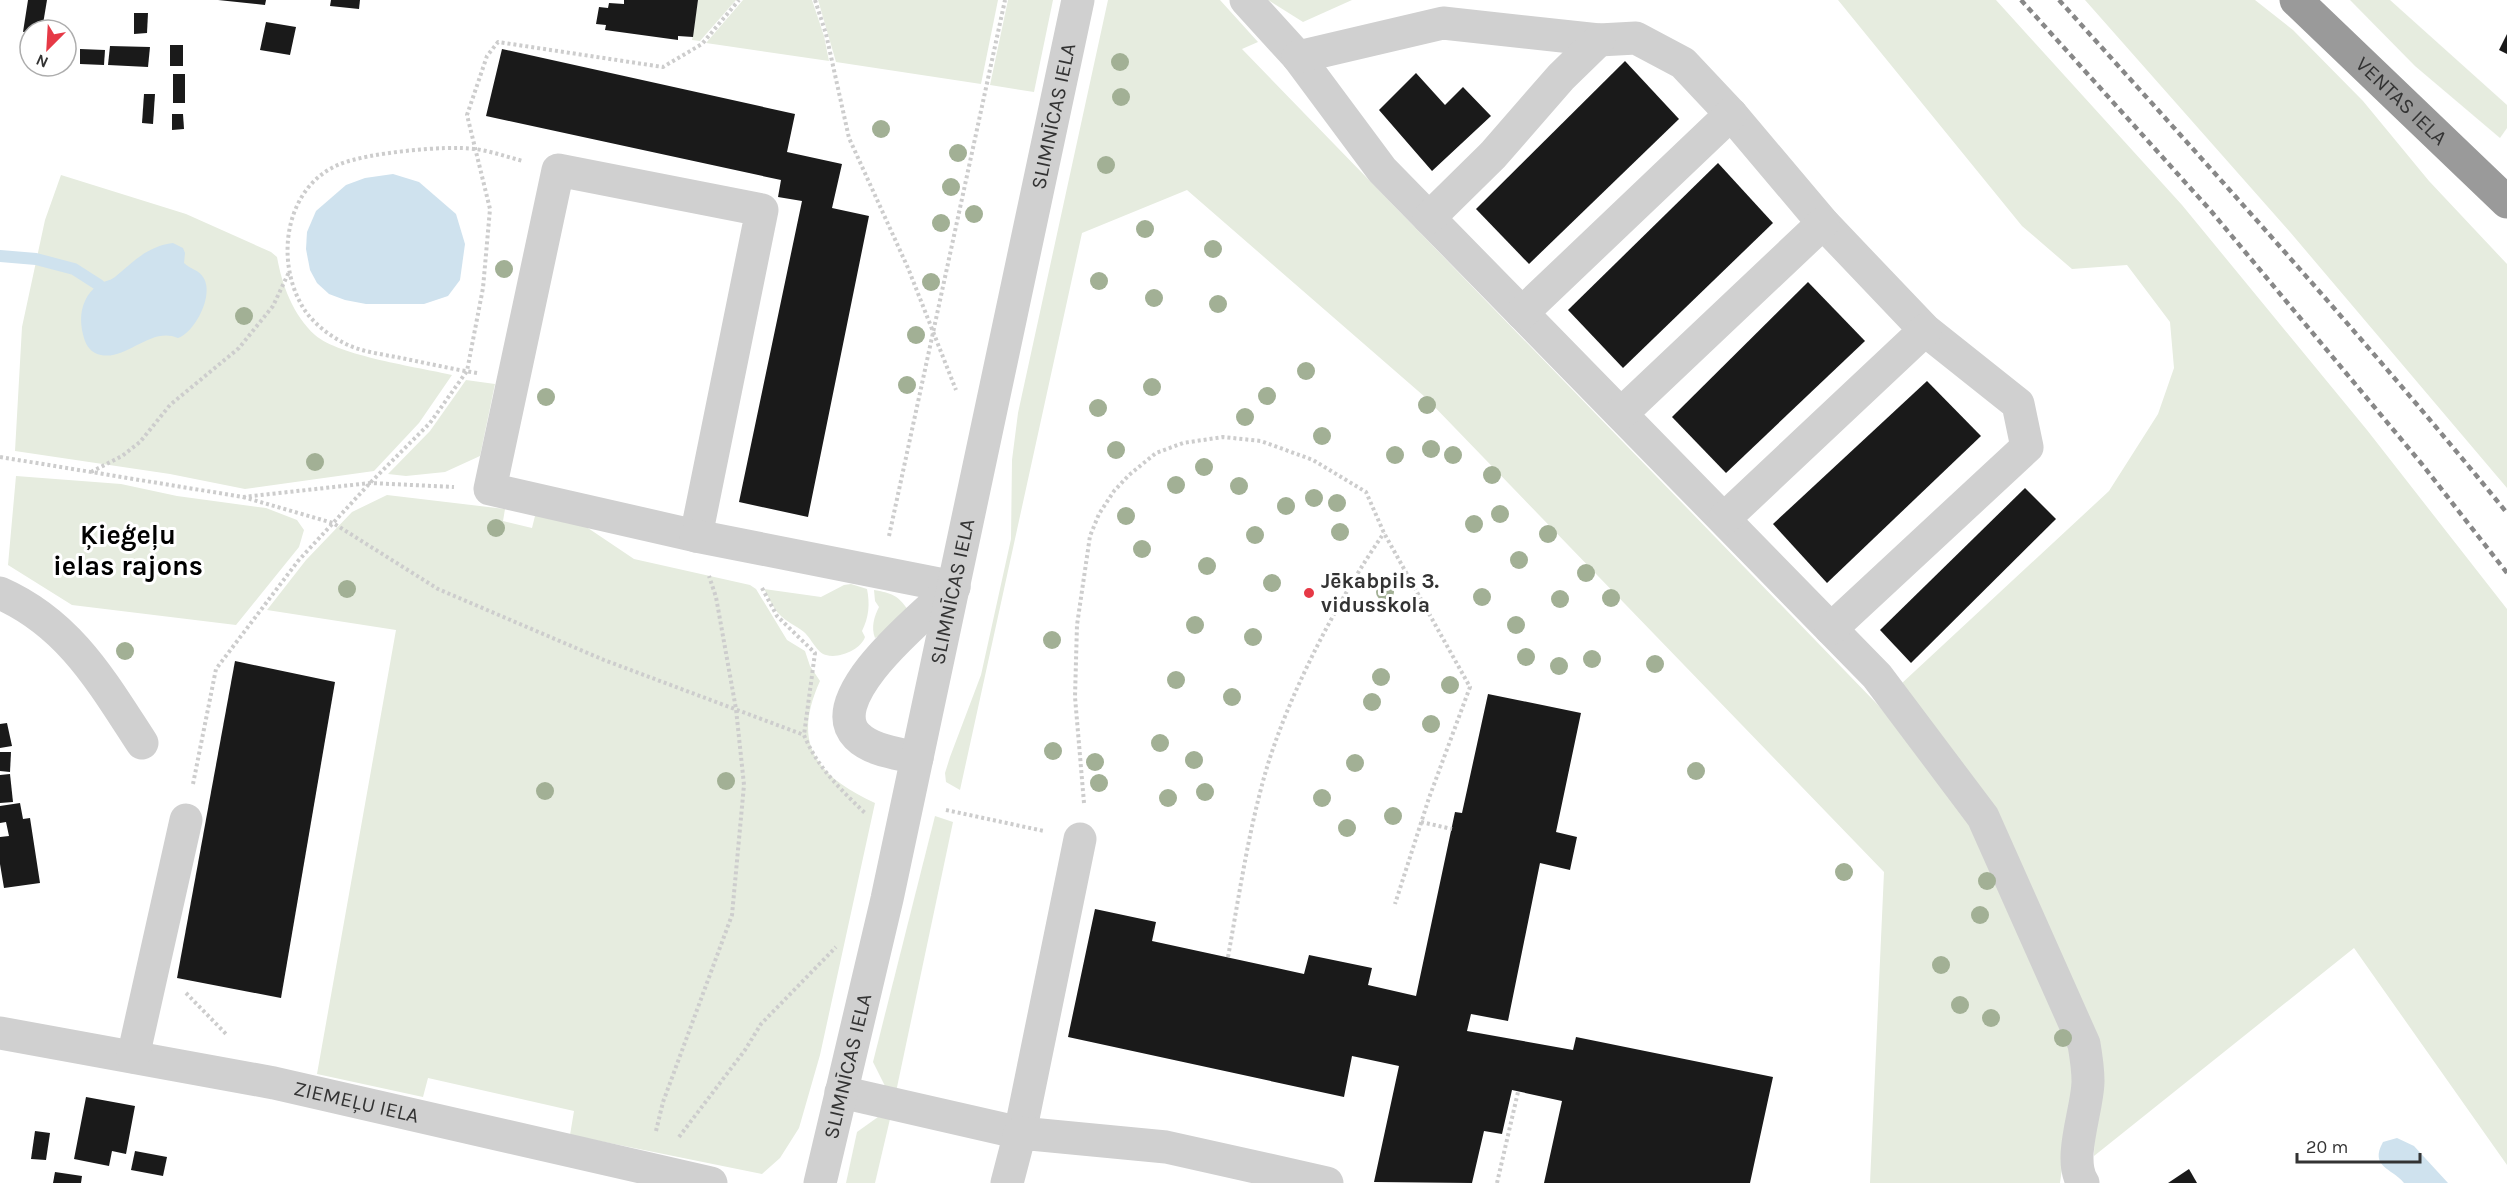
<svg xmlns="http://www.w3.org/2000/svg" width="2507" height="1183" viewBox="0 0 2507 1183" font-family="Karla,sans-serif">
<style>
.green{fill:#e6ecdf}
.water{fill:#cfe2ee}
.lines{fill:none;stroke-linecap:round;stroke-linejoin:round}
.stream{stroke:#cfe2ee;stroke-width:12}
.building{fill:#1a1a1a}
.path{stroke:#cdcdcd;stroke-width:4;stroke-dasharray:3 3;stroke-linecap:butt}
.minor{stroke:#d0d0d0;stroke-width:33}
.highway{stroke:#9a9a9a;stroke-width:33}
.rail{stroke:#888;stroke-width:4.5;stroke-dasharray:6 4.5;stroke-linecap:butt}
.tree{fill:#a2b095}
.poi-dot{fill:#e63946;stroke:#fff;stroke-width:2}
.labels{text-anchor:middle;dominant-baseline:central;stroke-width:6;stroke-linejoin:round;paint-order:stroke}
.street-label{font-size:21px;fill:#333;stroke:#fff}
.poi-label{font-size:21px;font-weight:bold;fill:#333;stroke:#fff;text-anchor:start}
.district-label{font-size:27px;font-weight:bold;fill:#000;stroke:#fff}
</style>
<rect width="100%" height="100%" fill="#fff"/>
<g class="green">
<path d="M698 0H736L700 41 692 40Z"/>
<path d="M743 0H812L824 36 829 61 706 43Z"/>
<path d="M818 0H998L981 84 836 62Z"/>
<path d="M1008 0H1053L1034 92 990 85Z"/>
<path d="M1108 0H1220L1258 42 1242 49 1878 705 1935 772 1980 834 2067 1032 2075 1074 2060 1183H1870L1884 872 1425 397 1187 190 1082 233 960 790 946 782 945 773 950 757 981 675 1011 539 1012 460 1018 413Z"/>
<path d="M1268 0H1352L1303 22Z"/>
<path d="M1838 0H1996L2182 205 2367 430 2507 609V1165L2354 948 2094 1156 2096 1046 1901 684 2109 491 2158 414 2174 368 2170 322 2127 265 2072 269 2022 226Z"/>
<path d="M2085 0H2255L2293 30 2363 101 2429 181 2507 264V488L2290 232Z"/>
<path d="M2350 0H2390L2507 105V128L2500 138 2415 66Z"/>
<path d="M61 175 186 214 271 252 277 257C282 285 293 315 315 335 339 356 418 367 452 375L419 423 374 471 245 489 170 474 15 451 22 327 45 220Z"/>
<path d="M466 380 495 384 480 456 445 472 406 476 388 474 430 431Z"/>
<path d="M16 476 121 484 177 496 266 508 297 520 304 530 299 547 236 625 72 605 8 565Z"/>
<path d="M387 495 505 509 503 521 532 528 536 512 576 520 634 559 750 585 756 589 787 640 805 651 810 666 820 681C791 745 817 776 875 803L820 1055 799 1128 780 1158 762 1174 570 1135 574 1111 428 1078 423 1097 317 1074 396 630 267 610 306 560 352 512Z"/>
<path d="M851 584 867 589C870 604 869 617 862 631L865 637C861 649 840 659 826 655 817 653 811 638 804 632 795 625 786 622 778 613 772 606 769 597 764 589L821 597 844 585Z"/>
<path d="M874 590C891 593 898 595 908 610L889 630 875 638C871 627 874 617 879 607L875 601Z"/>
<path d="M935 816 953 822 896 1092 885 1086 873 1062Z"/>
<path d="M878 1117 890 1119 875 1183H846L857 1132Z"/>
</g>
<g class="water">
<path d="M393 174 419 182 456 214 465 244 460 280 448 296 424 304H366L345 300 329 294 317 283 310 270 306 249 307 232 316 211 346 185 365 178Z"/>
<path d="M173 243 183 248 185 253 184 263C190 269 199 270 203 277 215 294 195 332 178 338 149 325 123 366 95 353 86 348 84 339 82 330 79 313 83 296 98 285 103 281 110 281 115 277 134 261 148 246 173 243Z"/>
<path d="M2397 1138 2414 1146 2448 1183H2404C2392 1168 2369 1167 2383 1142Z"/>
</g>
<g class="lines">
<path class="stream" d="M0 256 36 259 74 269 99 285"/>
</g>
<g class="building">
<path d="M28 0H47L42 30 23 32Z"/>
<path d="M218 0H266L265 5Z"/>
<path d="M331 0H360L359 9 330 6Z"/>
<path d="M624 0H698L693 37 678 36V40L605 30 606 25 596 24 599 7 608 8 609 3 624 4Z"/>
<path d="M134 13H148L147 33 134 34Z"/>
<path d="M266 22 296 27 290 55 260 50Z"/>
<path d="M2507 34V54L2499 50Z"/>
<rect x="170" y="45" width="13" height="21"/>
<path d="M110 46 150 47 148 67 108 65Z"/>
<path d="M80 49 105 50 104 65 80 64Z"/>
<path d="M502 49 795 114 787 152 842 164 832 208 869 216 808 517 739 502 802 201 778 197 781 180 486 116Z"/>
<path d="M1625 61 1679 119 1529 264 1476 209Z"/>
<path d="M1416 73 1445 105 1463 87 1491 116 1432 171 1379 110Z"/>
<rect x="173" y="74" width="12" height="29"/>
<path d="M144 94H155L153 124 142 123Z"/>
<path d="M172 114H183L184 129 172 130Z"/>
<path d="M1718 163 1773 223 1623 368 1568 310Z"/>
<path d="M1808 282 1865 341 1726 473 1672 417Z"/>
<path d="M1927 381 1981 436 1827 583 1773 524Z"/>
<path d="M2025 488 2056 519 1911 663 1880 630Z"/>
<path d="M235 661 335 682 281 998 177 978Z"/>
<path d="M1488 694 1581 713 1556 832 1577 837 1570 870 1540 863 1508 1021 1471 1014 1467 1031 1573 1050 1576 1037 1773 1077 1750 1183H1544L1562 1101 1512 1090 1502 1134 1484 1131 1472 1183 1374 1182 1399 1066 1352 1056 1344 1097 1068 1037 1095 909 1156 922 1152 941 1304 974 1309 955 1372 968 1368 985 1416 996 1455 812 1462 813Z"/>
<path d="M7 723 12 746 0 748V724Z"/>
<path d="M0 752H11L10 772 0 771Z"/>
<path d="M10 774 13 802 0 803V775Z"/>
<path d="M20 803 23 819 30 818 40 883 4 888 0 864V837L9 836 6 822 0 823V806Z"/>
<path d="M86 1097 135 1106 126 1154 112 1151 109 1166 74 1159Z"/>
<path d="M35 1131 50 1133 46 1160 31 1159Z"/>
<path d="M135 1151 167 1157 163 1176 131 1170Z"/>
<path d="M2189 1169 2197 1183H2168Z"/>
<path d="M55 1172 82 1176 81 1183H53Z"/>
</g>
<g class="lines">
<g class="path">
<path d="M815 0 826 34 849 138 908 268 956 390"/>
<path d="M477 373C452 369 426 363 401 358 382 354 361 352 344 343 328 335 310 321 301 304 275 257 286 186 340 164 367 153 445 145 475 149 491 151 507 157 523 161"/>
<path d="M0 457 243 497 370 483 454 487"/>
<path d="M91 472 122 456 140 442 170 405 239 348 273 306 289 272"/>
<path d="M243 497 333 523 438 589 604 660 804 735C817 767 841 790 866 814"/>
<path d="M889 536 1005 0"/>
<path d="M762 588 777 616 815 653 804 735"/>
<path d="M193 784 216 669 298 561 370 483 430 423 467 371 483 288 490 209 467 115 487 56 498 42 663 67 702 44 739 0"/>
<path d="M1084 803 1075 697 1077 625 1090 536 1099 514 1114 491 1129 475 1156 453 1183 443 1223 437 1261 441 1313 460 1366 492 1384 533 1470 687 1429 798 1395 904"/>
<path d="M946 810 1044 831"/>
<path d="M1421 822 1452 829"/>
<path d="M1228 957C1239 896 1248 834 1265 774 1287 697 1338 599 1384 533"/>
<path d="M186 993 227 1035"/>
<path d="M656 1131 663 1102 732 915 744 785 736 709 716 597 709 576"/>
<path d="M679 1137 745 1050 761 1024 836 947"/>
<path d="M1497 1183 1518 1092"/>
</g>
<g class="minor">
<path d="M1246 0 1298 57 1382 170 1877 676 1983 817 2084 1044C2086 1056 2088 1069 2088 1081 2088 1109 2067 1159 2083 1183"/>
<path d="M1298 57 1443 23 1599 40 1636 38 1683 63 1731 114 1823 223 1925 330 2018 404 2027 447 1831 629"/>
<path d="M558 170 762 210 696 536 490 489Z"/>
<path d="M1429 218 1493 155 1561 77 1599 40"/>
<path d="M1522 313 1731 114"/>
<path d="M1621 414 1823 223"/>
<path d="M1724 519 1925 330"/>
<path d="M696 536 954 587"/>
<path d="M0 593C70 624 102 682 142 743"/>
<path d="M917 758C897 753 872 751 857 736 819 697 929 611 954 587"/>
<path id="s1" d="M0 1033 274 1083 711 1183"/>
<path d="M133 1057 186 820"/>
<path d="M841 1092 1020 1133 1080 839"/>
<path id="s2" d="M820 1183 887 899 1078 0"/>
<path d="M1007 1183 1020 1133 1166 1147 1327 1183"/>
</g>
<path class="highway" id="s3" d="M2296 0 2507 202"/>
<g class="rail">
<path d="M2021 0 2211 211 2421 463 2507 573"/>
<path d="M2059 0C2211 169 2364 337 2507 513"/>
</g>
</g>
<g class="tree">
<circle cx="1120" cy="62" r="9"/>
<circle cx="1121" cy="97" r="9"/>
<circle cx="881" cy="129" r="9"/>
<circle cx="958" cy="153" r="9"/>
<circle cx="1106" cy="165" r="9"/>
<circle cx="951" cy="187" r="9"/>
<circle cx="974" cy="214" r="9"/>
<circle cx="941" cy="223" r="9"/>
<circle cx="1145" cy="229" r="9"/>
<circle cx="1213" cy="249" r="9"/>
<circle cx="504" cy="269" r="9"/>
<circle cx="1099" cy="281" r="9"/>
<circle cx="931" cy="282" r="9"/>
<circle cx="1154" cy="298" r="9"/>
<circle cx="1218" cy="304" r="9"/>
<circle cx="244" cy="316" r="9"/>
<circle cx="916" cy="335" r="9"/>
<circle cx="1306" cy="371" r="9"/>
<circle cx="907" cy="385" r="9"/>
<circle cx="1152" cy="387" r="9"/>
<circle cx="1267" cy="396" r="9"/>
<circle cx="546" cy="397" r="9"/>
<circle cx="1427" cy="405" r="9"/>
<circle cx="1098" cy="408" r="9"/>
<circle cx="1245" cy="417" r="9"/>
<circle cx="1322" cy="436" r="9"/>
<circle cx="1431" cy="449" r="9"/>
<circle cx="1116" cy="450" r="9"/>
<circle cx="1395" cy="455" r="9"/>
<circle cx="1453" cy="455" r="9"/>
<circle cx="315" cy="462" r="9"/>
<circle cx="1204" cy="467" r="9"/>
<circle cx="1492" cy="475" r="9"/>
<circle cx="1176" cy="485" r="9"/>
<circle cx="1239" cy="486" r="9"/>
<circle cx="1314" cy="498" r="9"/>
<circle cx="1337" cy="503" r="9"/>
<circle cx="1286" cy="506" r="9"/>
<circle cx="1500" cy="514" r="9"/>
<circle cx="1126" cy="516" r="9"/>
<circle cx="1474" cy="524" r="9"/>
<circle cx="496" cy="528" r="9"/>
<circle cx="1340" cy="532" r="9"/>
<circle cx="1548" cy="534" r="9"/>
<circle cx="1255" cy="535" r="9"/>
<circle cx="1142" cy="549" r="9"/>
<circle cx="1519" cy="560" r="9"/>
<circle cx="1207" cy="566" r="9"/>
<circle cx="1586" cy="573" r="9"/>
<circle cx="1272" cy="583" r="9"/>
<circle cx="347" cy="589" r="9"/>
<circle cx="1385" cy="592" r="9"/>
<circle cx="1482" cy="597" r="9"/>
<circle cx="1611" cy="598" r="9"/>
<circle cx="1560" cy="599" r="9"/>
<circle cx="1195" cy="625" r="9"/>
<circle cx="1516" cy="625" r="9"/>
<circle cx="1253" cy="637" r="9"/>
<circle cx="1052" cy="640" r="9"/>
<circle cx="125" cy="651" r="9"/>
<circle cx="1526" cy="657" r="9"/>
<circle cx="1592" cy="659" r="9"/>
<circle cx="1655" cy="664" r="9"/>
<circle cx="1559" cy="666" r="9"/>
<circle cx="1381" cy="677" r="9"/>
<circle cx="1176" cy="680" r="9"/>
<circle cx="1450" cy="685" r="9"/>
<circle cx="1232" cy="697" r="9"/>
<circle cx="1372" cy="702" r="9"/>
<circle cx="1431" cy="724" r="9"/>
<circle cx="1160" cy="743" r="9"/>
<circle cx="1053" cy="751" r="9"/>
<circle cx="1194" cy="760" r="9"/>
<circle cx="1095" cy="762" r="9"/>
<circle cx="1355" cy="763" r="9"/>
<circle cx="1696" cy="771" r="9"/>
<circle cx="726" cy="781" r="9"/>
<circle cx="1099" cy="783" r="9"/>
<circle cx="545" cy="791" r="9"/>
<circle cx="1205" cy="792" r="9"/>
<circle cx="1168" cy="798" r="9"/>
<circle cx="1322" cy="798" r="9"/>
<circle cx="1393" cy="816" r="9"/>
<circle cx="1347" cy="828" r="9"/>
<circle cx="1844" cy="872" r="9"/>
<circle cx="1987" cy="881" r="9"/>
<circle cx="1980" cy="915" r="9"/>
<circle cx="1941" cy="965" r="9"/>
<circle cx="1960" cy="1005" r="9"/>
<circle cx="1991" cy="1018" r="9"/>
<circle cx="2063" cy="1038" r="9"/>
</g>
<circle class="poi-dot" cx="1309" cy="593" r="6"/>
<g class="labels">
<g class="street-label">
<text stroke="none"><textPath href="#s3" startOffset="146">VENTAS IELA</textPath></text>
<text stroke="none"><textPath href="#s2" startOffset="1092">SLIMNĪCAS IELA</textPath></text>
<text stroke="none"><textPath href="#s2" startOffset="606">SLIMNĪCAS IELA</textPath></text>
<text stroke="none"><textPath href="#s2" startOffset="120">SLIMNĪCAS IELA</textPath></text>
<text stroke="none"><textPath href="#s1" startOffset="363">ZIEMEĻU IELA</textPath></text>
</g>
<g class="poi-label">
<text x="1321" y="581">Jēkabpils 3.<tspan x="1321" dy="24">vidusskola</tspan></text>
</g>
<g class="district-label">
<text x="128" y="535">Ķieģeļu<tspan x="128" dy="31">ielas rajons</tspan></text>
</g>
</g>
<g transform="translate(48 48) rotate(204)"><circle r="28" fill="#ffffff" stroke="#adadad" stroke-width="1.5"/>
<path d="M0-4.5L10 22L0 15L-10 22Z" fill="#e63946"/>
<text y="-9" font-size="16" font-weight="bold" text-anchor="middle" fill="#333333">N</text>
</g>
<path d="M2297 1153v9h123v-9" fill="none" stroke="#333333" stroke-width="3"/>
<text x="2306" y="1153" font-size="18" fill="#333333" stroke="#ffffff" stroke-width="4.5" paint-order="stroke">20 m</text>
</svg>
